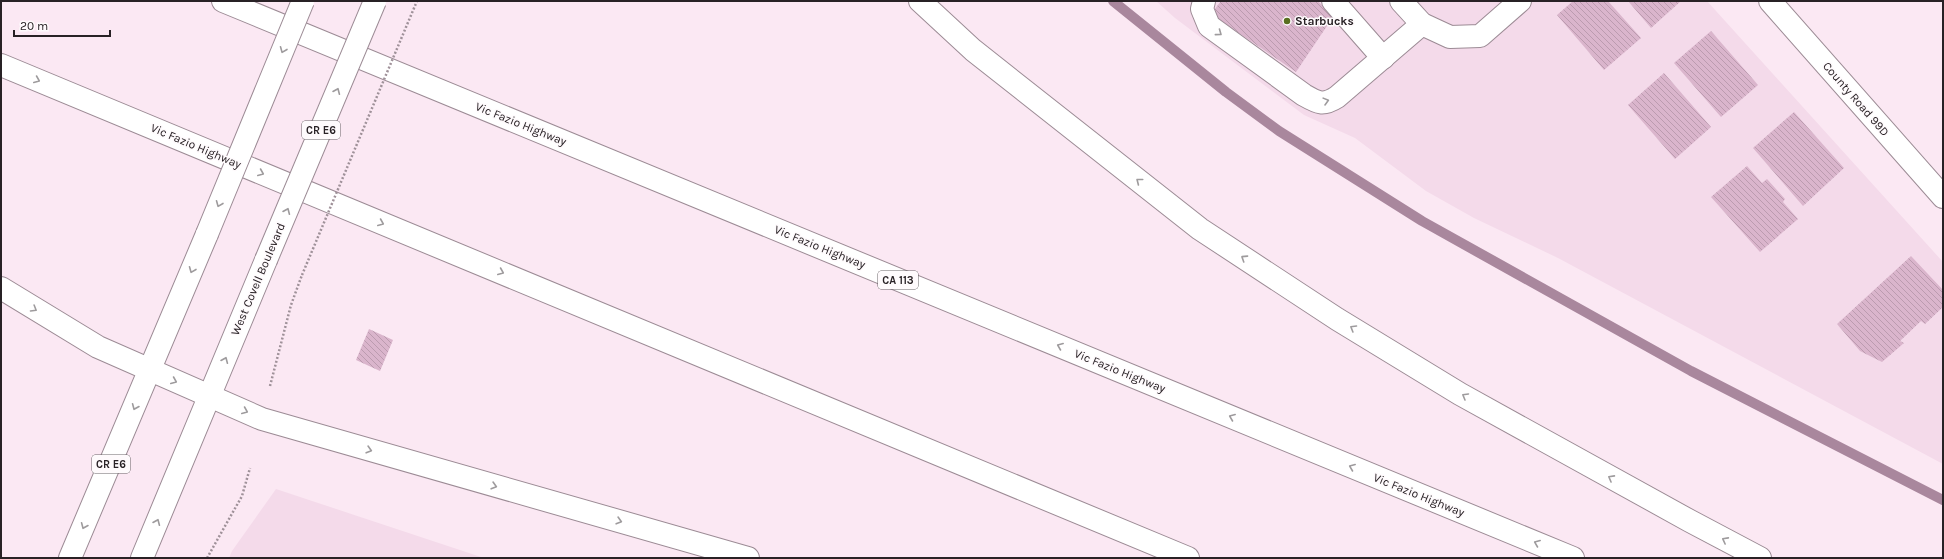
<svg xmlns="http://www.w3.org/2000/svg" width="1944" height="559" viewBox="0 0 1944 559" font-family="Karla,sans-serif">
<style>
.built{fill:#f4daea}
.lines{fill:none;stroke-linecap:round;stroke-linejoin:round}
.stream{stroke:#a9879d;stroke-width:10}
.building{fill:url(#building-back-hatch)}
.minor-casing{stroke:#9c8b95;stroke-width:24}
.major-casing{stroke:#9c8b95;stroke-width:24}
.highway-casing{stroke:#9c8b95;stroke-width:24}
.path{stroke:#9f9199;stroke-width:2.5;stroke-dasharray:2 2;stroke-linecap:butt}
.minor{stroke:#fff;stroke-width:22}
.major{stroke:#fff;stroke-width:22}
.highway{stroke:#fff;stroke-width:22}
.major-bridge-casing{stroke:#9c8b95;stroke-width:24;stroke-linecap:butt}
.path-bridge{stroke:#9f9199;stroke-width:2.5;stroke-dasharray:2 2;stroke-linecap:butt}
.major-bridge{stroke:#fff;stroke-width:22}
.oneway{stroke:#9e9b9d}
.poi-dot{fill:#586f20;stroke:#fefafc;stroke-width:1.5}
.labels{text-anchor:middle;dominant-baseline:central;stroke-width:3;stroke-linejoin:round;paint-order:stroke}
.shield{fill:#fefafc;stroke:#686266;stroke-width:1}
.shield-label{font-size:11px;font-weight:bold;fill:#282125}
.poi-label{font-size:12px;font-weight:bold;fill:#282125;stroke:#fefafc;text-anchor:start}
.street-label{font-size:12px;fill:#282125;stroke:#fefafc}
</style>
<defs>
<pattern id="building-back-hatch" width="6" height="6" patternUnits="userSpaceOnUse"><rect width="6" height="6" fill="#dab5cc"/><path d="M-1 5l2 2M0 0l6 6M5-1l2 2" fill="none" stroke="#bb9baf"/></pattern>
</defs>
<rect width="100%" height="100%" fill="#fbe8f3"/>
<g class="built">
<path d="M1156 1H1707L1943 262V464L1558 258 1474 218 1426 191 1355 138 1304 115 1175 18Z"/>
<path d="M276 489 484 558H229L232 551Z"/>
</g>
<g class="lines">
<path class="stream" d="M1113 1 1226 92 1279 131 1422 221 1691 371 1943 500"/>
</g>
<g class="building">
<path d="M1221 1H1318L1333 17 1296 72 1211 14Z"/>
<path d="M1573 1H1608L1641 38 1604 70 1557 15Z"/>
<path d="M1628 1H1681L1651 28Z"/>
<path d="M1711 31 1758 85 1721 117 1674 63Z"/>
<path d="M1664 73 1711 127 1675 159 1628 105Z"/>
<path d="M1794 112 1844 168 1803 206 1753 148Z"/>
<path d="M1747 166 1762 183 1767 179 1785 199 1783 202 1798 219 1760 252 1711 197Z"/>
<path d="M1911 256 1943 290V307L1925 324 1921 321 1900 341 1904 343 1882 362 1860 351 1837 324Z"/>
<path d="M369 329 393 340 380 371 356 360Z"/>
</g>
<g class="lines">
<defs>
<g id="minor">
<path d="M1204 1 1202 9 1209 26 1304 95C1318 103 1323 106 1337 97L1422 24"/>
<path d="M1333 1 1383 58"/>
<path d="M1401 1 1422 24 1450 37 1480 36 1520 1"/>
<path d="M1770 1 1943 197"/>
</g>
<g id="major">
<path d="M70 558 207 234"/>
<path d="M142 558 266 260"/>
</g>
<g id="highway">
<path d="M223 1 1573 558"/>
<path d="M920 1 973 50 1200 229 1337 319 1460 394 1690 521 1760 558"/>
<path d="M1 65 1188 558"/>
<path d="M1 288 98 347 262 419 748 558"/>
</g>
</defs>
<use href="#minor" class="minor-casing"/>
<use href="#major" class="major-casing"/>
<use href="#highway" class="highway-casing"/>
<g class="path">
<path d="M270 386 291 305 302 275"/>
<path d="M207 558 242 496 250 468"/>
</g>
<use href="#minor" class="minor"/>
<use href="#major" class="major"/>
<use href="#highway" class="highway"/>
<defs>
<g id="major-bridge">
<path d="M207 234 303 1"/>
<path d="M266 260 375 1"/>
</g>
</defs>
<use href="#major-bridge" class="major-bridge-casing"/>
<path class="path-bridge" d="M302 275 417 1"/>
<use href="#major-bridge" class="major-bridge"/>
</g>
<defs><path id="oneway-chevron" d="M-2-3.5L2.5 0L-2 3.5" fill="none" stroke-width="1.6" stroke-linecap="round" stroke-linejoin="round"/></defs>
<g class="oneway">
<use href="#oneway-chevron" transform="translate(1219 33) rotate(36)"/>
<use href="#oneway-chevron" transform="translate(283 50) rotate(112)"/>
<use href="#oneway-chevron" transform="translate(37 80) rotate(23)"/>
<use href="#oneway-chevron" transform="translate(337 91) rotate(-67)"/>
<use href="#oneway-chevron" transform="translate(1326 101) rotate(-15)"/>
<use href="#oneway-chevron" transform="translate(261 173) rotate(23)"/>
<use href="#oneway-chevron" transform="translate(1139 181) rotate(-142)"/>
<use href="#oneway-chevron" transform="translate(219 204) rotate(112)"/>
<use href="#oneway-chevron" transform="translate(287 211) rotate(-67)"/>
<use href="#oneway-chevron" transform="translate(381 223) rotate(23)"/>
<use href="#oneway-chevron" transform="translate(1244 258) rotate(-147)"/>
<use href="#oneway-chevron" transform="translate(192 270) rotate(112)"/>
<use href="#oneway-chevron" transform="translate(501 272) rotate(23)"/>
<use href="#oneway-chevron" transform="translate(34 309) rotate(31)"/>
<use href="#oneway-chevron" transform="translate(1353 328) rotate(-149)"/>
<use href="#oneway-chevron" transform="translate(1060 346) rotate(-158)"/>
<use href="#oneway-chevron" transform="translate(225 360) rotate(-67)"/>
<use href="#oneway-chevron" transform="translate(174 381) rotate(23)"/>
<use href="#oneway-chevron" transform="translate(1465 396) rotate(-150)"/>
<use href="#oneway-chevron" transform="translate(135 407) rotate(113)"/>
<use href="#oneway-chevron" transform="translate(245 411) rotate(23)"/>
<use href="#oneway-chevron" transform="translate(1232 417) rotate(-158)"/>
<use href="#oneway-chevron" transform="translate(369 450) rotate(16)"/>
<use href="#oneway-chevron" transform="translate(1352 467) rotate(-158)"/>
<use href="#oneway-chevron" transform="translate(1611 478) rotate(-151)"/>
<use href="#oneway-chevron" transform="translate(494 486) rotate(16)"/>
<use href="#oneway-chevron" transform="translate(619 521) rotate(16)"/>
<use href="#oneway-chevron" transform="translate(157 522) rotate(-67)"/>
<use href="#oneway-chevron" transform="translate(84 526) rotate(113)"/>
<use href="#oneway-chevron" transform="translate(1725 540) rotate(-152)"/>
<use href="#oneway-chevron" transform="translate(1537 543) rotate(-158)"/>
</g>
<circle class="poi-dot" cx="1287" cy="21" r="4"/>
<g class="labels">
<g class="shield">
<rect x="302" y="121" width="38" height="18" rx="3"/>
<rect x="878" y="271" width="40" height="18" rx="3"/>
<rect x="92" y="455" width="38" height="18" rx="3"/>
</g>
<g class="shield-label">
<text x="321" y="130">CR E6</text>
<text x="898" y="280">CA 113</text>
<text x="111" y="464">CR E6</text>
</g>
<g class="poi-label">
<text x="1295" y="21">Starbucks</text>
</g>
<g class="street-label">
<text transform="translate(1856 99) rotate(49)">County Road 99D</text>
<text transform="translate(521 124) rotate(22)">Vic Fazio Highway</text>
<text transform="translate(196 146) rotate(23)">Vic Fazio Highway</text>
<text transform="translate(820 247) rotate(22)">Vic Fazio Highway</text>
<text transform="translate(258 279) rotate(-67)">West Covell Boulevard</text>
<text transform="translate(1120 371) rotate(22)">Vic Fazio Highway</text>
<text transform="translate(1419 495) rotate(22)">Vic Fazio Highway</text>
</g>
</g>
<rect width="1944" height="559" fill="none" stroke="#282125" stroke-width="4"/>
<path d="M14 30v6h96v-6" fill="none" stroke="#282125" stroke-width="2"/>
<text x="20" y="30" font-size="12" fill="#282125" stroke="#fefafc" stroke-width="3" paint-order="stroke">20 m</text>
</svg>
